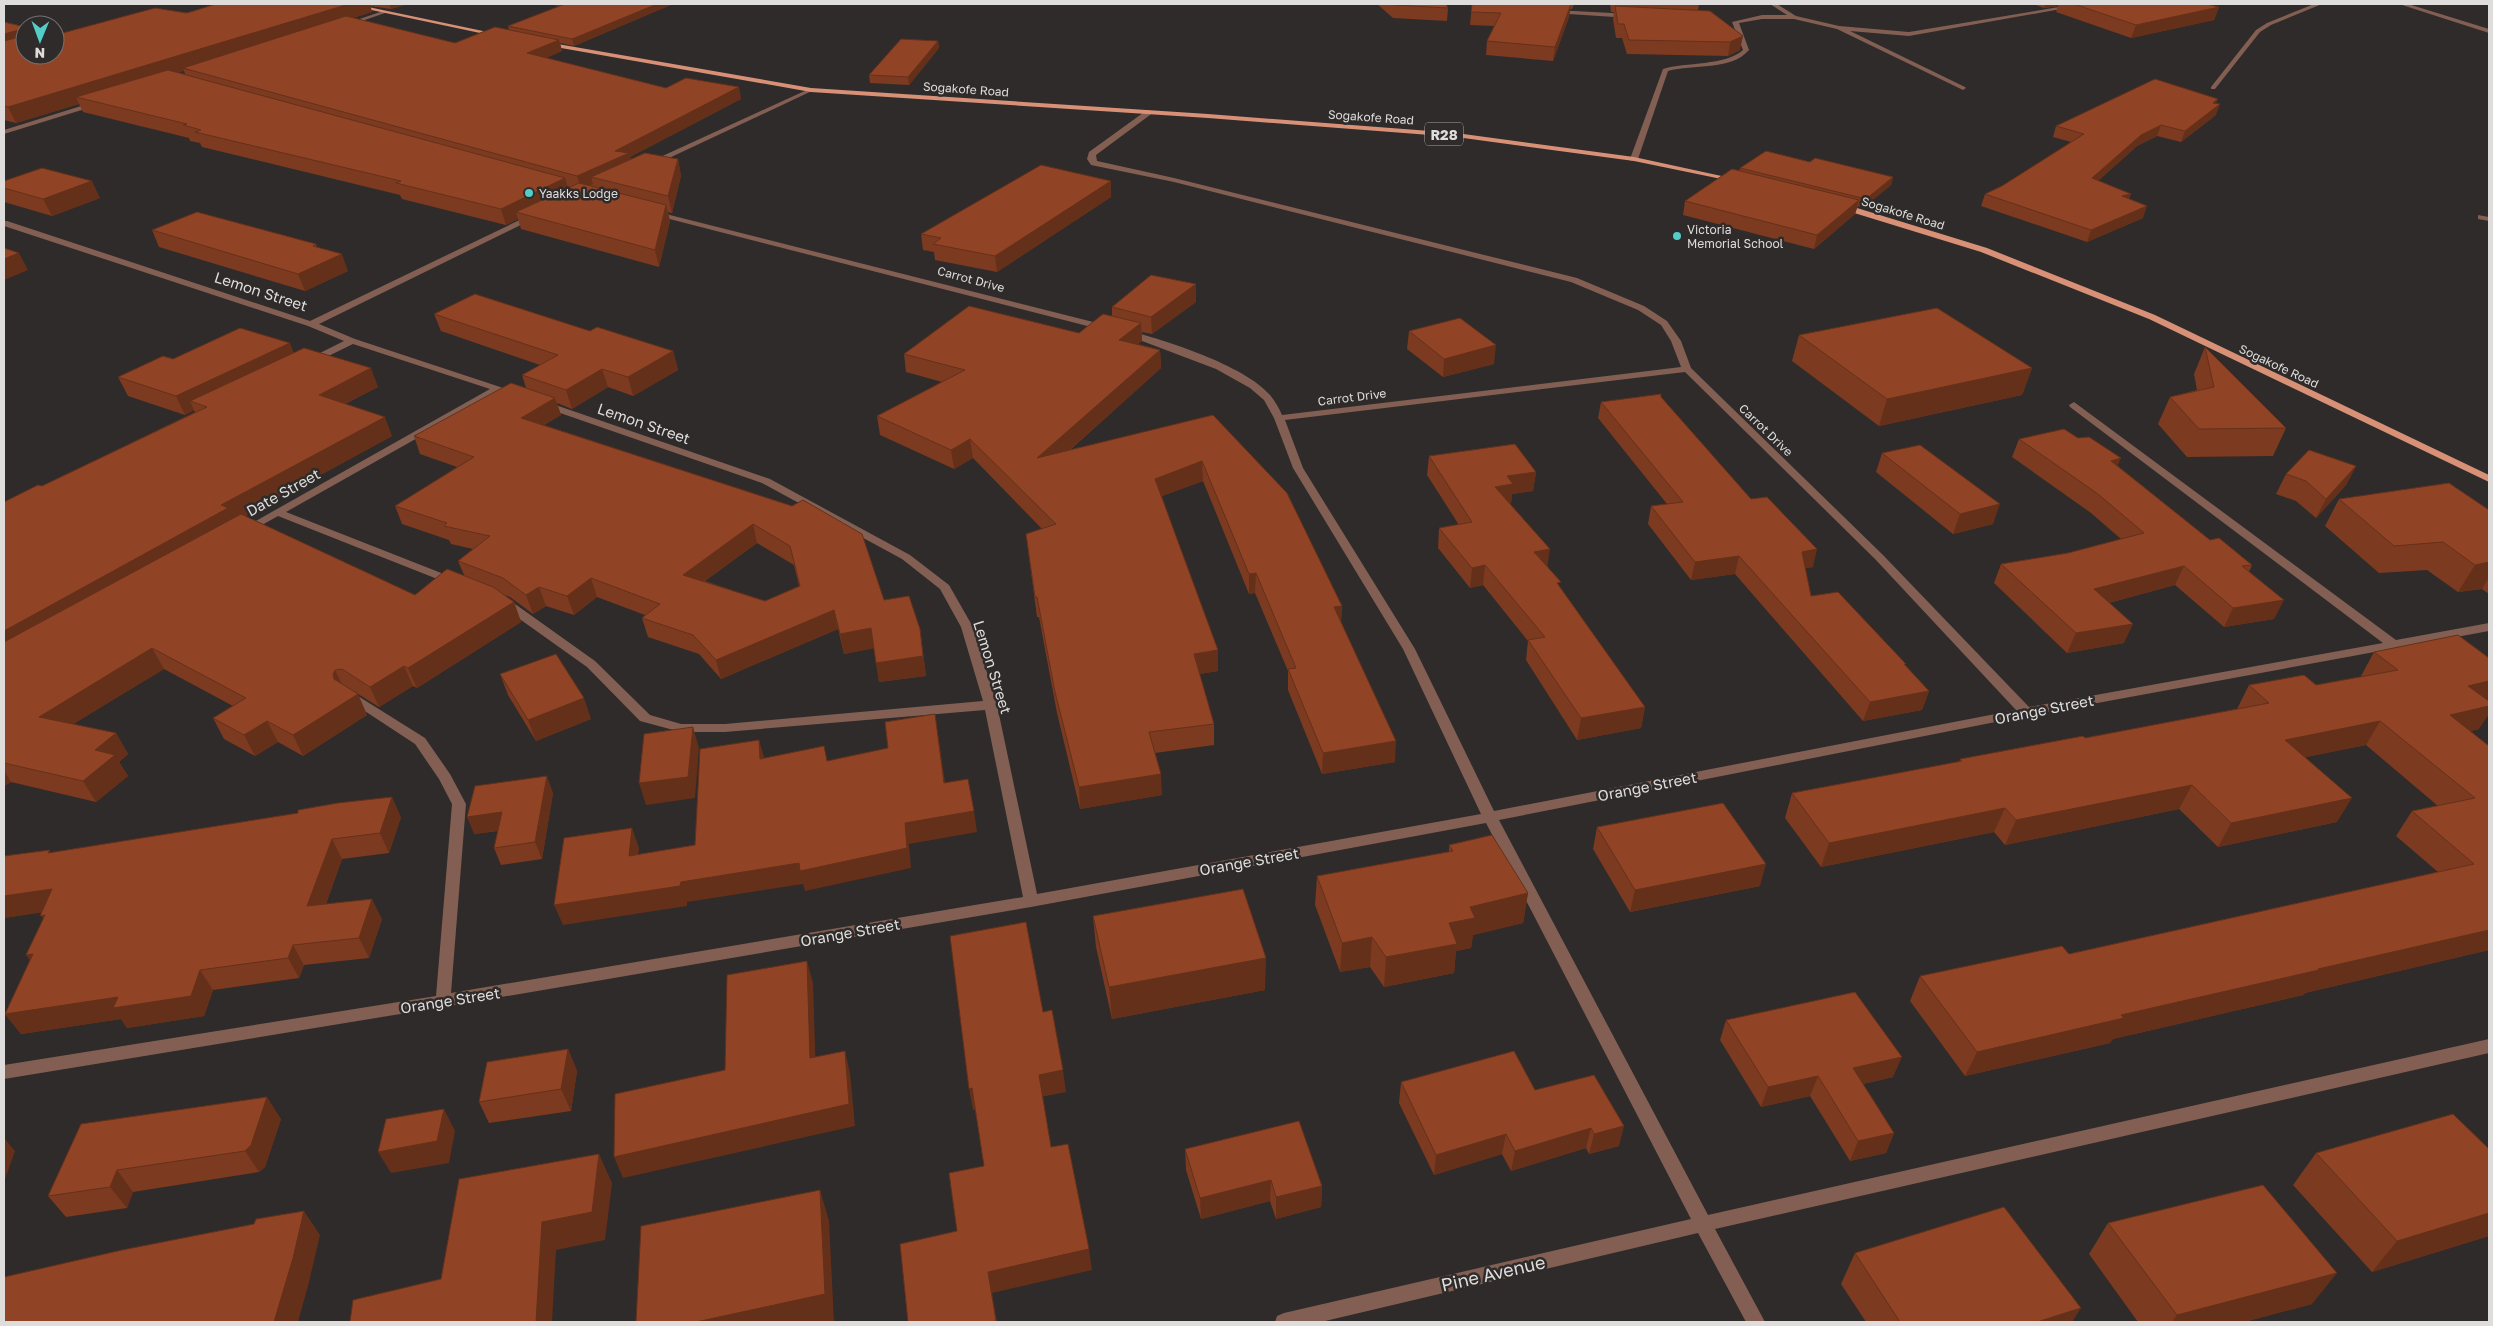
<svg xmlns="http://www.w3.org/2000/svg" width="2493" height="1326" viewBox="0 0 2493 1326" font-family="'Golos Text',sans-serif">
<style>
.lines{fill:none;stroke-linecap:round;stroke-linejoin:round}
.minor{fill:#825f52;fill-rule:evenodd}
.major{fill:#d89176;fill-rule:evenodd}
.wall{fill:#7c3a20;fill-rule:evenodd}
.shaded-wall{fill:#65301a}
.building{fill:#904425;stroke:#65301a;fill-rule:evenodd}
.poi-dot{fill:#54cdc8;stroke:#2e2b2a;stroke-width:2}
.labels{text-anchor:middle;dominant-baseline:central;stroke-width:5;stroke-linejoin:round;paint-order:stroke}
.far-street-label{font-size:12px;fill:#dedddc;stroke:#2e2b2a}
.far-poi-label{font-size:12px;fill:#dedddc;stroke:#2e2b2a;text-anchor:start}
.shield{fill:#2e2b2a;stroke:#a9a8a7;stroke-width:1}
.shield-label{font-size:14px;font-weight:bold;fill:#dedddc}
.street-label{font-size:15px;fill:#dedddc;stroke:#2e2b2a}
.near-street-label{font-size:18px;fill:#dedddc;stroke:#2e2b2a}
</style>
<rect width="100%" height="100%" fill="#2e2b2a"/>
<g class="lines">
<g class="minor">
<path d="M1770 4H1777L1796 16 1839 26 1909 32 2077 4H2089L1909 36 1850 31 1965 87 1966 88 1963 90 1837 29 1794 19H1762L1739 23 1749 50C1731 71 1693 64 1668 71L1638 159 1631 161 1630 159 1663 69C1685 62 1726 66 1743 50L1732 22 1762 15H1787Z"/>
<path d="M2314 4H2322L2271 25 2260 32 2215 89H2211V87L2256 30 2267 23Z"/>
<path d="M2399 4H2408L2489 29V33Z"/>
<path d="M1555 10 1630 14 1633 16 1630 18 1553 13Z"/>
<path d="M383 11 388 12 347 26 342 25Z"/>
<path d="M809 89 814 90 652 166 645 164Z"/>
<path d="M94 102 101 104 4 134V130Z"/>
<path d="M1147 110 1154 112 1096 155 1097 161 1174 178 1577 278 1644 306 1667 321 1681 341 1691 368 1883 555 2029 707 2383 643 2070 407 2069 405 2074 402 2396 640 2489 623V631L2026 716 1499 820 1708 1215 2489 1039V1053L1715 1229 1765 1322H1746L1698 1233 1321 1322H1275L1277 1316 1284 1313 1691 1219 1486 823 1031 907 443 1007 4 1079V1065L436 996 452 804 439 779 415 744 345 698 344 695 345 692 350 691 425 738 450 774 466 804 451 993 1023 897 985 710 725 732H681L640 721 587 667 500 605 498 602 500 599H508L595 661 650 715 681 724H725L983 701 961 627 940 589 902 559 762 483 540 406V402L544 401 770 479 910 555 949 585 973 627 997 705 1037 894 1481 814 1403 649 1293 468 1274 418 1264 400 1250 388 1216 369 1121 333 1126 330C1165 340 1244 365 1270 395 1275 401 1279 408 1282 415L1681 367 1671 341 1661 325 1638 310 1571 282 1174 182 1091 165 1087 159 1089 152ZM1685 372 1875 559 2016 710 1494 811 1415 649 1303 468 1285 420Z"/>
<path d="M650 210 1109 326 1111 328 1109 330H1103L650 214Z"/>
<path d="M530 215 537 217 319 324 355 339 521 394 516 397 499 392 286 512 459 580 461 582 455 586 278 516 248 533H240L238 531 490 389 353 344 312 364H306V360L344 341 308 326 4 226V221H7L310 321Z"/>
<path d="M2478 215 2489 217V221L2478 219Z"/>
</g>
<g class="major">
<path d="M343 4H354L502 35 499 37Z"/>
<path d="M546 42 811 88 1208 114 1456 133 1634 157 1740 180 1736 182 1634 161 1456 137 1208 118 811 92 544 45 543 44Z"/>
<path d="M1838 204H1844L1987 248 2155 315 2489 475V482L2149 319 1981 252 1838 208Z"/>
</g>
</g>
<g class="wall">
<path d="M216 4H408L391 9 370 6 372 12 353 18 455 43 509 30 508 26 560 6 546 4H673L574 46 560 43 562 51 546 58 666 88 741 99 630 157 631 159H678L681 176 672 213 668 212 670 221 659 267 521 229 518 219 506 225 402 199 400 195 202 147 200 143 190 141 189 138 83 112 79 104 16 123 4 120V22L59 34 187 13ZM184 71 185 74 178 72Z"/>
<path d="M1377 4H1446L1448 8 1447 21 1393 18Z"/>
<path d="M1472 4H1574L1572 9H1570L1569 17 1553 61 1486 55 1487 41 1494 26 1470 25Z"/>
<path d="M1610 4H1699L1698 10 1740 50 1728 56 1627 54 1622 38H1616L1613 19 1614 12H1611Z"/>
<path d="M2033 4H2206L2219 7 2214 20 2131 38 2056 12 2058 6 2044 8Z"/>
<path d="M938 41 939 48 909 85 870 83 869 75Z"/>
<path d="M2216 103V115L2181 142 2157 136 2137 146 2098 181 2131 194 2129 199 2143 218 2087 242 1981 206 1985 194 2002 186 2071 142 2053 137 2056 126Z"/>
<path d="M1740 168 1893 177 1891 185 1864 207 1858 206 1855 214 1814 249 1683 215 1685 201 1739 171Z"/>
<path d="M4 181 100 198 52 216 4 202Z"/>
<path d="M1111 197 997 272 935 260 934 252 923 250 921 234Z"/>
<path d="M152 230 316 244 317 247 348 271 305 291 159 247Z"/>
<path d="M1196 302 1152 334 1142 332V341L1138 344 1160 350 1161 368 1070 450 1213 415 1342 606 1341 621 1395 762 1322 774 1288 690V671L1255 593 1249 594 1203 481 1162 496 1218 671 1199 674 1214 724V745L1155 753 1162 795 1080 809 1057 713 1039 617H1037L1026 534 1042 529 973 458 954 469 880 435 877 416 942 382 906 372 904 354 1079 333 1112 316V307Z"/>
<path d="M434 314 590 331 673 351 678 370 633 396 608 387 572 409 557 403 561 415 544 425 792 506 884 600 920 629 926 676 879 682 874 648 844 654 838 629 721 679 699 654 648 637 642 618 645 615 597 597 574 615 546 606 533 614 510 597 505 595 514 602 521 622 417 688 413 686 379 707 350 689 358 694 367 715 303 756 278 742 255 756 224 739 213 718 233 706 164 669 73 724 116 733 128 754 119 762 128 776 96 802 11 782 4 786V502L42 486 195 412 194 410 185 415 128 396 118 377 173 359 294 353 378 387 345 404 392 436 245 516 415 595 464 575 458 561 473 549 451 544 449 540 402 524 395 506 457 467 420 454 414 436 526 388 522 375 540 365 441 331ZM757 543 794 565 799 586 765 601 705 581Z"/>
<path d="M1409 331 1494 364 1443 377 1407 349Z"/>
<path d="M1799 335 2032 368 2022 395 1879 426 1792 361Z"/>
<path d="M2205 347 2286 428 2273 456 2187 457 2158 424 2170 397 2197 390 2194 374Z"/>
<path d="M1661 397 1751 499 1813 567 1805 568 1811 596 1905 666 1929 691 1922 710 1863 721 1735 574 1691 580 1648 524 1651 506 1667 504 1598 418 1601 402Z"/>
<path d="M2019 439 2118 466 2210 540 2252 565 2249 572 2274 619 2224 627 2175 585 2109 603 2124 643 2067 653 1994 583 2001 564 2068 553 2121 539 2091 513 2012 457Z"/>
<path d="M1882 453 1993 524 1953 534 1876 472Z"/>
<path d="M1429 456 1536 472 1533 491 1512 494 1511 503H1510L1560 587 1645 707 1641 728 1577 740 1526 660 1528 641 1483 585 1470 588 1438 548 1439 528 1459 525 1427 475Z"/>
<path d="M2356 466 2346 485 2316 518 2296 501 2276 494 2286 474Z"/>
<path d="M2339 499 2489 510V594L2482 589 2458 592 2427 570 2379 573 2325 526Z"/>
<path d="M2374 652 2479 729 2471 731 2489 950 2305 993 2303 995 2113 1039 2110 1043 1965 1076 1910 1001 1920 976 2069 954 2438 872 2396 836 2412 811 2438 806 2366 745 2305 757 2337 822 2218 847 2179 809 2005 845 1994 832 1821 867 1785 818 1792 793 1959 762 1960 759 2085 738 2237 709 2249 685H2316L2362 677 2361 676Z"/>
<path d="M500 674 591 719 536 741 508 695Z"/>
<path d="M553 793 542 859 501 865 494 848 498 831 474 834Z"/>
<path d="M401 817 389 853 342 859 326 904 382 919 369 958 304 965 299 978 213 990 204 1016 127 1028 121 1019 21 1034 5 1014 30 960 43 920 42 912 4 918 52 853Z"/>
<path d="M1597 827 1760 886 1630 912 1593 849Z"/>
<path d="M1449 845 1528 893 1523 923 1473 935 1471 948 1456 951 1454 973 1384 987 1370 967 1340 972 1315 905 1317 876 1449 852Z"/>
<path d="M1093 916 1265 990 1112 1019 1096 947Z"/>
<path d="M1726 1020 1893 1077 1863 1084 1894 1133 1886 1153 1850 1161 1810 1096 1761 1107 1720 1040Z"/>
<path d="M568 1049 577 1071 571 1111 489 1123 479 1102Z"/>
<path d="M1401 1082 1535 1090 1619 1146 1589 1154 1586 1148 1511 1171 1502 1154 1434 1175 1399 1103Z"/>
<path d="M281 1119 265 1167 259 1172 133 1192 127 1208 66 1217 48 1196 81 1124Z"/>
<path d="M1185 1149 1322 1186 1321 1207 1276 1219 1270 1201 1201 1219 1186 1170Z"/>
<path d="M2489 1149V1236L2372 1272 2293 1185 2316 1153Z"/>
<path d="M2108 1223 2312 1304 2244 1322H2138L2089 1254Z"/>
<path d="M1855 1253 2072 1322H1866L1841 1284Z"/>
</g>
<g class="shaded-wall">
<path d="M349 4H370L372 12 187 70 183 68 184 71 89 100 76 97 79 104 16 123 8 107Z"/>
<path d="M389 4H408L391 9Z"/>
<path d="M657 4H673L574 46 572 39Z"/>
<path d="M1571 4 1569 17 1553 61 1555 47Z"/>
<path d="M2045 4H2058V6L2044 8Z"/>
<path d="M2219 7 2214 20 2131 38 2136 25Z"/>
<path d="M19 30 25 42 4 50V34Z"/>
<path d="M1743 36 1740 50 1728 56 1730 42Z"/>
<path d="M559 40 562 51 530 65 527 53Z"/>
<path d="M938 41 939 48 909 85 908 77Z"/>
<path d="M739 87 741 99 630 157 632 166 591 177 593 184 581 189 577 176 615 151Z"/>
<path d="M2218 99 2214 109 2220 104 2216 115 2181 142 2185 131Z"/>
<path d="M2161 125 2157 136 2137 146 2088 190 2092 178 2141 135Z"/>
<path d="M678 159 681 176 672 213 668 196Z"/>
<path d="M1893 177 1891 185 1864 207 1866 199Z"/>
<path d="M565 178 570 194 516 212 518 219 506 225 501 209Z"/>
<path d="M92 181 100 198 52 216 43 199Z"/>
<path d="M1111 181V197L997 272 995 256Z"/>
<path d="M2131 194 2127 205 2122 196Z"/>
<path d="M1859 200 1855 214 1814 249 1817 235Z"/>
<path d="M666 205 670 221 659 267 655 250Z"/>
<path d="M2147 206 2143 218 2087 242 2091 230Z"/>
<path d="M19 253 28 270 4 280V259Z"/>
<path d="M342 254 348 271 305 291 298 274Z"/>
<path d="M1196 284V302L1152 334 1151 317Z"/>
<path d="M1141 323 1142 341 1120 358 1119 340Z"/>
<path d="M290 343 297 361 190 401 194 410 185 415 176 396Z"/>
<path d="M1496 345 1494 364 1443 377 1444 359Z"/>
<path d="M1160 350 1161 368 1039 477 1037 458Z"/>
<path d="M673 351 678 370 633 396 628 377Z"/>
<path d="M371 368 378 387 326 413 319 395Z"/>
<path d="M2032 368 2022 395 1879 426 1887 399Z"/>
<path d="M602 369 608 387 572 409 566 390Z"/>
<path d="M555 398 561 415 527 435 521 418Z"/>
<path d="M385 417 392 436 235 522 4 658V631L221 505Z"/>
<path d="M970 439 973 458 954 469 951 450Z"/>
<path d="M2121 458 2113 477 2111 461Z"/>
<path d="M1202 461 1203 481 1156 498 1155 479Z"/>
<path d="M2356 466 2346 485 2316 518 2326 499Z"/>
<path d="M1536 472 1533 491 1512 494 1511 503 1493 506 1495 487 1507 476Z"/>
<path d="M2000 504 1993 524 1953 534 1960 514Z"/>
<path d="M753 524 757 543 688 593 683 575Z"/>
<path d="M1550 549 1547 569 1534 552Z"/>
<path d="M1817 549 1813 567 1797 570 1802 552Z"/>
<path d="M1739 556 1735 574 1691 580 1695 562Z"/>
<path d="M2489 562V577L2482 589 2458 592 2475 565Z"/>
<path d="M1485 565 1483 585 1470 588 1472 568Z"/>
<path d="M2184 566 2175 585 2086 609 2094 589Z"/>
<path d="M1256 573 1255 593 1249 594V574Z"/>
<path d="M591 578 597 597 574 615 567 596Z"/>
<path d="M539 587 546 606 533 614 526 595Z"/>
<path d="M2284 600 2274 619 2224 627 2233 608Z"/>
<path d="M514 602 521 622 417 688 408 668Z"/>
<path d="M1342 606 1341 626 1334 607Z"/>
<path d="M834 610 838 629 721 679 716 660Z"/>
<path d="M2133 624 2124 643 2067 653 2076 633Z"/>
<path d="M871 628 875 648 844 654 840 634Z"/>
<path d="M920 629 926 676 879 682 876 663Z"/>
<path d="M152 648 164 669 52 737 39 717Z"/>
<path d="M1218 650V671L1194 675V654Z"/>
<path d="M404 666 413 686 379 707 370 687Z"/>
<path d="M335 670 345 690 334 679 333 674Z"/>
<path d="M2489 681V701L2468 686Z"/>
<path d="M1929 691 1922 710 1863 721 1870 702Z"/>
<path d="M358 694 367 715 303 756 293 735Z"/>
<path d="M584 698 591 719 536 741 528 720Z"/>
<path d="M2489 706V714L2479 729 2435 739 2450 715Z"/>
<path d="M1645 707 1641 728 1577 740 1581 718Z"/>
<path d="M935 714 938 734 948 803 944 783Z"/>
<path d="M267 721 278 742 255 756 244 735Z"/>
<path d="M2380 721 2366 745 2272 764 2285 740Z"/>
<path d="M693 727 699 748 695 798 646 805 639 783Z"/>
<path d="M116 733 128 754 119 762 128 776 96 802 83 781 95 750Z"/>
<path d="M759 740 765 760 760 759Z"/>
<path d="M1396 741 1395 762 1322 774 1323 753Z"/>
<path d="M4 771 11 782 4 786Z"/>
<path d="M1161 774 1162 795 1080 809 1079 787Z"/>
<path d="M547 776 553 793 542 859 535 842Z"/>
<path d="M2192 785 2179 809 2005 845 2016 820Z"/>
<path d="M392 797 401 817 389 853 380 833Z"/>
<path d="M2352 798 2337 822 2218 847 2231 823Z"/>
<path d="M2005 808 1994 832 1821 867 1829 843Z"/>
<path d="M974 811 977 832 909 844 911 868 805 891 803 884 687 902V906L563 925 554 905 681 882 905 823Z"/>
<path d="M502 812 509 829 474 834 467 817Z"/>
<path d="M632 828 639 848 636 876 629 856Z"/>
<path d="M332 839 342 859 318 926 307 906Z"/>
<path d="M1766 864 1760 886 1630 912 1635 890Z"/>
<path d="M52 889 66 909 4 918V896Z"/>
<path d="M1528 893 1523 923 1473 935 1471 948 1456 951 1454 973 1384 987 1386 957 1449 923 1470 907Z"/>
<path d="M372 899 382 919 369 958 359 938Z"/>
<path d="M2489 930V950L2305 993 2303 995 2113 1039 2110 1043 1965 1076 1977 1052 2121 1015 2318 969Z"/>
<path d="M1372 937 1370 967 1340 972 1342 943Z"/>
<path d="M293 945 304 965 299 978 288 958Z"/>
<path d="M33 954 41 975 26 955Z"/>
<path d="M1266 958 1265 990 1112 1019 1109 987Z"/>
<path d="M807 961 813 983 816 1080 810 1058Z"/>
<path d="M200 970 213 990 204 1016 127 1028 121 1019 21 1034 5 1014Z"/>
<path d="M568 1049 577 1071 571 1111 561 1089Z"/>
<path d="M845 1051 850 1073 855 1126 623 1178 614 1157Z"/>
<path d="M1902 1057 1893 1077 1846 1088 1853 1068Z"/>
<path d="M1063 1070 1066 1092 1041 1097 1039 1075Z"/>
<path d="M1818 1076 1810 1096 1761 1107 1768 1087Z"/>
<path d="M972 1088 976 1110H973L969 1089Z"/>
<path d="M267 1097 281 1119 265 1167 259 1172 245 1151Z"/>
<path d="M444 1109 455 1131 449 1163 391 1173 378 1152Z"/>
<path d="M1624 1126 1619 1146 1589 1154 1594 1134Z"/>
<path d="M1591 1128 1586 1148 1511 1171 1515 1151Z"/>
<path d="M1894 1133 1886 1153 1850 1161 1858 1141Z"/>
<path d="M1506 1134 1502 1154 1434 1175 1436 1155Z"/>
<path d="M4 1138 15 1151 4 1182Z"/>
<path d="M599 1154 612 1183 605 1240 556 1250 552 1322H536L542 1222Z"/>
<path d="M117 1170 133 1192 127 1208 110 1187Z"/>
<path d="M1271 1180 1270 1201 1201 1219 1200 1198Z"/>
<path d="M1322 1186 1321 1207 1276 1219V1197Z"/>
<path d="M820 1190 829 1221 834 1322H696Z"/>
<path d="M304 1211 320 1235 309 1282 298 1322H274Z"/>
<path d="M2489 1213V1236L2372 1272 2397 1241Z"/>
<path d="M1089 1249 1092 1270 992 1293 997 1322H990L988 1272Z"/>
<path d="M2337 1273 2312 1304 2244 1322H2172L2177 1315Z"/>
<path d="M2081 1308 2072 1322H2037Z"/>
</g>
<g class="building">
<path d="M216 4H349L8 107 4 106V41L19 37V30L4 34V22L25 27V55H55V33L59 34 155 8 187 13Z"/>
<path d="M565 4H657L572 39 508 26Z"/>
<path d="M1392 4H1446L1448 8 1394 5Z"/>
<path d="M1472 4H1571L1555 47 1487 41 1501 13 1471 12Z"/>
<path d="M2074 4H2206L2219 7 2136 25Z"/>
<path d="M1615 6 1710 11 1743 36 1730 42 1629 40 1624 24H1618Z"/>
<path d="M346 16 455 43 495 27 559 40 527 53 666 88 686 78 739 87 615 151 629 153 577 176 183 68Z"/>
<path d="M901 39 938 41 908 77 869 75Z"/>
<path d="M168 70 565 178 501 209 396 183 401 181 195 132 201 130 183 125 187 124 76 97Z"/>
<path d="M2155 79 2218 99 2213 103 2220 104 2185 131 2161 125 2141 135 2092 178 2131 194 2122 196 2147 206 2091 230 1985 194 2002 186 2084 134 2056 126Z"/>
<path d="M1766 151 1810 162 1815 158 1893 177 1866 199 1740 168Z"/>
<path d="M645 153 678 159 668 196 591 177Z"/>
<path d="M1041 165 1111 181 995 256 933 244 941 238 921 234Z"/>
<path d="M42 168 92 181 43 199 4 188V181Z"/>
<path d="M1732 169 1859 200 1817 235 1685 201Z"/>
<path d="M579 183 666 205 655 250 516 212Z"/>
<path d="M197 212 316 244 313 246 342 254 298 274 152 230Z"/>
<path d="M4 248 19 253 4 259Z"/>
<path d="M1151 275 1196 284 1151 317 1112 307Z"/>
<path d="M475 294 590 331 597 327 673 351 628 377 602 369 566 390 522 375 558 355 434 314Z"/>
<path d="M969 306 1079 333 1103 314 1141 323 1119 340 1160 350 1037 458 1213 415 1287 493 1342 606 1334 607 1396 741 1323 753 1288 669 1296 668 1256 573 1249 574 1202 461 1155 479 1218 650 1194 654 1214 724 1149 732 1161 774 1079 787 1055 692 1037 597H1035L1026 534 1056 524 970 439 951 450 877 416 965 370 904 354Z"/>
<path d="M1937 308 2032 368 1887 399 1799 335Z"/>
<path d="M1460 318 1496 345 1444 359 1409 331Z"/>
<path d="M240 328 290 343 176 396 118 377 163 356 173 359Z"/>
<path d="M2205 347 2286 428 2199 429 2170 397 2214 387Z"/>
<path d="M304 348 371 368 319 395 385 417 221 505 228 508 4 631V502L38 485 42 486 207 407 190 401Z"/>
<path d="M511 383 555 398 521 418 792 506 803 500 862 534 884 600 909 596 920 629 923 656 876 663 871 628 840 634 834 610 716 660 693 635 642 618 660 604 591 578 567 596 539 587 526 595 503 578 458 561 490 536 444 526 447 523 395 506 474 457 414 436ZM753 524 790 546 800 586 765 601 683 575Z"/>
<path d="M1661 394V397L1751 499 1767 497 1817 549 1802 552 1811 596 1838 592 1906 664H1904L1929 691 1870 702 1739 556 1695 562 1651 506 1683 502 1601 402Z"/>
<path d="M2064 429 2078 438 2089 437 2121 458 2111 461 2210 540 2219 538 2252 565 2242 566 2284 600 2233 608 2184 566 2094 589 2133 624 2076 633 2001 564 2068 553 2144 533 2098 494 2019 439Z"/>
<path d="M1515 444 1536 472 1507 476 1513 484 1495 487 1550 549 1534 552 1561 582 1557 583 1645 707 1581 718 1528 640 1545 637 1485 565 1472 568 1439 528 1472 522 1429 456Z"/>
<path d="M1920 445 2000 504 1960 514 1882 453Z"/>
<path d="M2309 450 2356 466 2326 499 2306 481 2286 474Z"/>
<path d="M2449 483 2489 510V562L2475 565 2443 542 2394 546 2339 499Z"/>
<path d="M241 514 415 595 447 569 493 587 514 602 408 668 404 666 370 687 342 669 335 670 333 674 334 679 358 694 293 735 267 721 244 735 213 718 246 698 152 648 39 717 116 733 95 750 115 755 83 781 4 763V642Z"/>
<path d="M2458 635 2489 658V681L2468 686 2489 701V706L2450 715 2489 746V930L2318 969 2319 970 2121 1015 2124 1018 1977 1052 1920 976 2062 946 2069 954 2474 864 2412 811 2475 798 2380 721 2285 740 2352 798 2231 823 2192 785 2016 820 2005 808 1829 843 1792 793 1962 761 1960 759 2083 736 2085 738 2269 703 2249 685 2304 675 2316 685 2398 670 2374 652Z"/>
<path d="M556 654 584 698 528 720 500 674Z"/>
<path d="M935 714 944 783 968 779 974 811 905 823 907 848 800 871 799 863 681 882 680 886 554 905 564 838 632 828 629 856 695 845 700 749 759 740 760 759 824 746 827 761 888 748 885 722Z"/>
<path d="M693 727 688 777 639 783 644 734Z"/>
<path d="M547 776 535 842 494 848 502 812 467 817 475 786Z"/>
<path d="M392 797 380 833 332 839 307 906 372 899 359 938 293 945 288 958 200 970 191 996 113 1008 118 997 5 1014 33 954 26 955 45 915 40 916 52 889 4 896V856L50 850 48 853 298 813V810L338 803Z"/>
<path d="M1723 803 1766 864 1635 890 1597 827Z"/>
<path d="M1492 835 1528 893 1470 907 1475 918 1449 923 1457 944 1386 957 1372 937 1342 943 1317 876 1453 851 1449 845Z"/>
<path d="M1243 889 1266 958 1109 987 1093 916Z"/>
<path d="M1026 922 1043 1012 1052 1010 1063 1070 1039 1075 1051 1147 1068 1144 1089 1249 988 1272 996 1321 990 1322H908L900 1244 957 1231 949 1173 984 1166 972 1088 969 1089 950 936Z"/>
<path d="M807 961 810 1058 845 1051 849 1104 614 1157 615 1094 725 1070 727 975Z"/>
<path d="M1855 992 1902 1057 1853 1068 1894 1133 1858 1141 1818 1076 1768 1087 1726 1020Z"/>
<path d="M568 1049 561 1089 479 1102 487 1062Z"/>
<path d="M1514 1051 1535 1090 1594 1075 1624 1126 1594 1134 1591 1128 1515 1151 1506 1134 1436 1155 1401 1082Z"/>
<path d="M267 1097 251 1145 245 1151 117 1170 110 1187 48 1196 81 1124Z"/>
<path d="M444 1109 437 1141 378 1152 386 1119Z"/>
<path d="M2453 1114 2489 1149V1213L2397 1241 2316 1153Z"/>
<path d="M1299 1121 1322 1186 1276 1197 1271 1180 1200 1198 1185 1149Z"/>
<path d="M599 1154 592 1212 542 1222 536 1322H350L353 1300 441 1279 459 1179Z"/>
<path d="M2263 1185 2337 1273 2177 1315 2108 1223Z"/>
<path d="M820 1190 825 1294 696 1322H636L641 1226Z"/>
<path d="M2004 1207 2081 1308 2037 1322H1900L1855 1253Z"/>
<path d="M304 1211 293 1258 274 1322H4V1277L122 1250 254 1224 256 1219Z"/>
</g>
<g class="poi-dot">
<circle cx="529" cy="193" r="5"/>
<circle cx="1677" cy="236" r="5"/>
</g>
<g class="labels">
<g class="far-street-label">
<text transform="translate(966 89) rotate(4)">Sogakofe Road</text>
<text transform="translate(1371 117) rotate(4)">Sogakofe Road</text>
<text transform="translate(1903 213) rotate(17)">Sogakofe Road</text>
<text transform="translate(971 279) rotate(15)">Carrot Drive</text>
<text transform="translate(2279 366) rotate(25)">Sogakofe Road</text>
<text transform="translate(1352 397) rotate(-7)">Carrot Drive</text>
<text transform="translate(1766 430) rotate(44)">Carrot Drive</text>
</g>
<g class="far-poi-label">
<text x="539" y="193">Yaakks Lodge</text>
<text x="1687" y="229">Victoria<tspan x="1687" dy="14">Memorial School</tspan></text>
</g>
<rect class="shield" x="1425" y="122.5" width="38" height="23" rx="4"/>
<g class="shield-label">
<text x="1444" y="134">R28</text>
</g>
<g class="street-label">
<text transform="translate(261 291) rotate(18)">Lemon Street</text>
<text transform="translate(644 423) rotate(19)">Lemon Street</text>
<text transform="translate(283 492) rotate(-29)">Date Street</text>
<text transform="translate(993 667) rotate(73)">Lemon Street</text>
<text transform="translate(2044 709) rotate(-11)">Orange Street</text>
<text transform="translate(1647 786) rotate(-11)">Orange Street</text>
<text transform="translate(1249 861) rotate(-10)">Orange Street</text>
<text transform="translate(850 932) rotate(-10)">Orange Street</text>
<text transform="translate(450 1000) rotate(-9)">Orange Street</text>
</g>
<g class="near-street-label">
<text transform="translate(1493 1273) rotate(-13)">Pine Avenue</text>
</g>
</g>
<rect width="2493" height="1326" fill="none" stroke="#dedddc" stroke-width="10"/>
<g transform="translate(40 40) rotate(181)"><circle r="24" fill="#2e2b2a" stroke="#747271"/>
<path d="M0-4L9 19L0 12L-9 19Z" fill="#54cdc8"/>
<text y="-8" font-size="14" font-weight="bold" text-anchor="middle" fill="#dedddc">N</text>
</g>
</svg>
